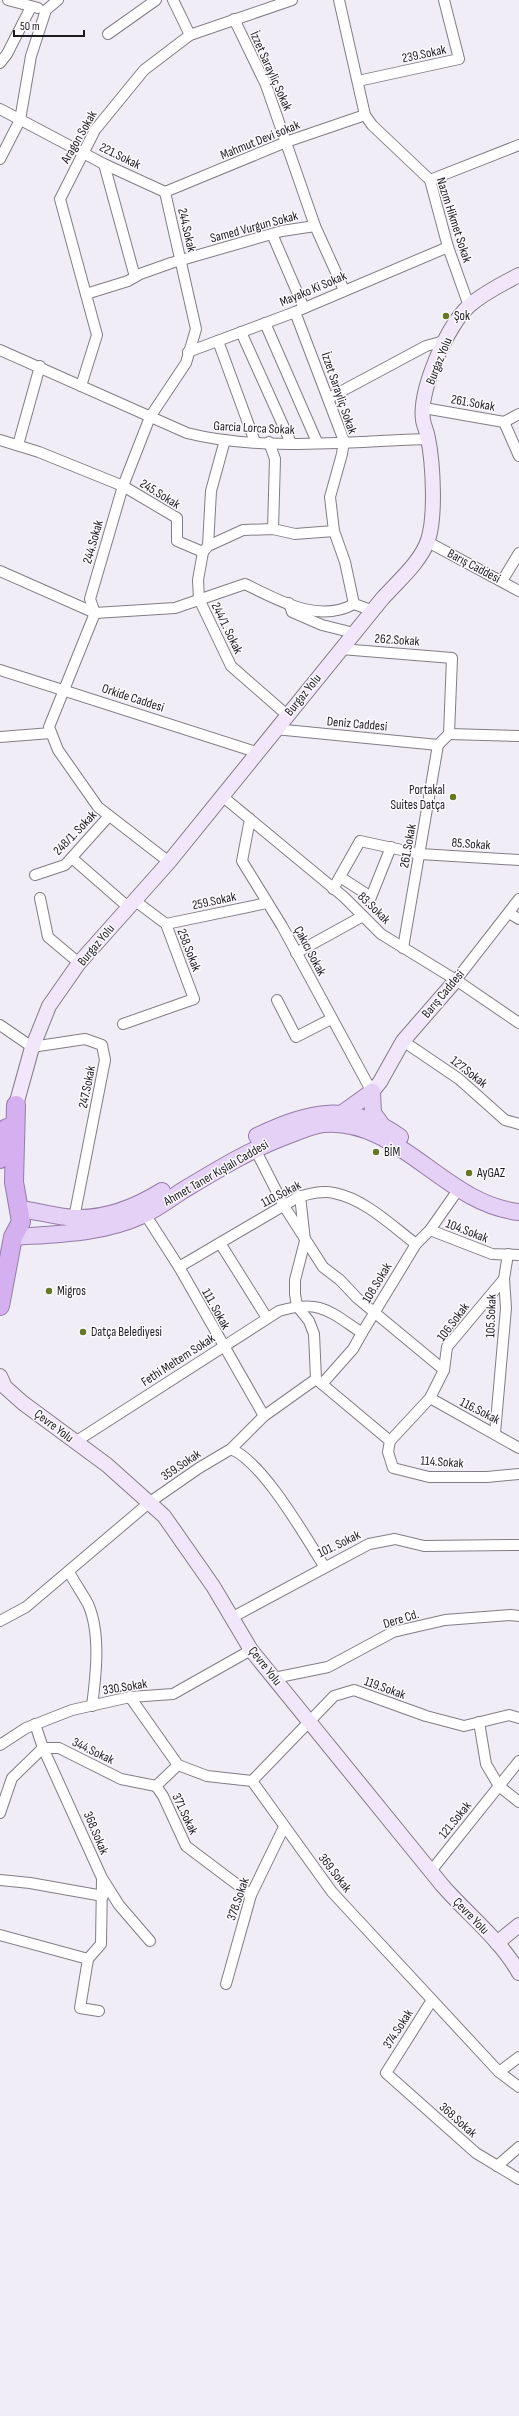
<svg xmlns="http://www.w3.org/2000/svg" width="519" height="2416" viewBox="0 0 519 2416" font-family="'Sofia Sans Condensed',sans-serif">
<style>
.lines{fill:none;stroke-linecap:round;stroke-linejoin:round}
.street-casing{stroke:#827d85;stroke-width:12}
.secondary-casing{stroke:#827d85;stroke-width:16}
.primary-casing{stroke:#947ca7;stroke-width:18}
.highway-casing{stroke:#947ca7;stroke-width:20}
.street{stroke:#fff;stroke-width:10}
.secondary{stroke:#f2e7fa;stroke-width:14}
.primary{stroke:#e5d0f6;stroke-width:16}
.highway{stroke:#d4b0f0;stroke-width:18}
.poi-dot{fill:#667826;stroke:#fdfbff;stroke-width:1.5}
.labels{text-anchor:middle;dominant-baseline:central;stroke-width:3;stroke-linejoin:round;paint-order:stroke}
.street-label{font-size:13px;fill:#1d1c1f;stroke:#fdfbff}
.poi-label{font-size:13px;fill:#1d1c1f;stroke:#fdfbff;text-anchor:start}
</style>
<rect width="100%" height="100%" fill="#f1edf6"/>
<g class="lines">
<defs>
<g id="street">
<path d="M8 0 38 8"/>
<path d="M173 0 190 35"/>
<path d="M339 0 365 115 372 125 430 180 448 247 469 306"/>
<path d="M234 19 266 85 315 226 344 290"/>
<path d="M108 34 156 0"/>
<path d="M0 63 7 54 31 7"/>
<path d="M358 81 459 59 444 0"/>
<path d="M0 109 104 164 165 192"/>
<path d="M0 159 20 120 31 56 46 10 58 0"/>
<path d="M104 164 135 277"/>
<path d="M430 180 519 145"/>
<path d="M165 192 196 329 186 363 150 417 123 486 90 599 95 613 49 727 58 750 98 807 169 862"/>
<path d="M165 192 286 142 365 115"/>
<path d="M272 234 304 308"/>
<path d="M86 294 128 281 140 274 171 263 282 231 315 226"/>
<path d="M295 312 344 441 342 454 330 497 334 531 345 562 354 604 374 611"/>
<path d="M265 323 317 442"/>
<path d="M241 332 291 443"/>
<path d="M218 341 255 442"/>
<path d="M0 350 187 433C261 452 352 441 428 439"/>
<path d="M188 352 295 312 448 247"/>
<path d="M81 386 97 335 60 199 95 130 144 70 190 35 292 0"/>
<path d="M329 398 426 346 444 341"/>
<path d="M424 408 504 422 519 456"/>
<path d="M504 422 519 414"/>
<path d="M0 440 39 452 123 486 177 518V541L203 552 208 546 243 530 273 529 295 534 334 531"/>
<path d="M269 442 275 459 273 529"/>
<path d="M18 445 40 366"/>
<path d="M428 542 519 591"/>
<path d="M208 546 211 491 225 440"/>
<path d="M203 552 198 580 199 599 231 666 287 715"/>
<path d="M0 571 95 613 175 608 245 584C278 600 318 624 354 604"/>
<path d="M502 581 519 553"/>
<path d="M289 603 292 612 322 625 354 633"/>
<path d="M341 649 452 658 449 734 438 745 403 948"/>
<path d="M0 670 256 752"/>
<path d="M275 729 438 745"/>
<path d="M449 734 519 736"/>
<path d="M0 737 51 733"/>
<path d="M222 796 344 897 381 934 456 980 519 1023"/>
<path d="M250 819 242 861 282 926 372 1092"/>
<path d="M72 858 128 907"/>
<path d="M35 875 65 865 109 816"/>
<path d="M340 877 371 897 391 847"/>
<path d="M333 889 360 841 420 854 519 860"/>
<path d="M40 898 48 937 79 963"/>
<path d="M509 913 519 919"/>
<path d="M166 924 267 903"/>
<path d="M296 953 363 916"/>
<path d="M456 980 519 899"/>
<path d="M277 1000 296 1037 331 1019"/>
<path d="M123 1024 194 999 166 924 134 900"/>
<path d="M0 1025 32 1047 85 1039 102 1045 105 1060 74 1218"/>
<path d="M403 1041 459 1079 505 1120 519 1124"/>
<path d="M255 1149 284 1206 323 1267 340 1280 357 1298 444 1370"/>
<path d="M145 1214 179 1267 264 1416"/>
<path d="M430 1230 492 1254 519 1255"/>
<path d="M220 1243 267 1318"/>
<path d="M179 1267 300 1196C311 1194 322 1190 334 1193 365 1199 392 1226 416 1244"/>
<path d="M316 1379 390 1441 388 1452 393 1468 429 1477H487L519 1474"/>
<path d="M322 1384 353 1349 362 1333"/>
<path d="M430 1398 519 1448"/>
<path d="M495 1433 506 1308 504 1279 508 1254"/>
<path d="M390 1441 430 1398 444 1370 447 1347 504 1279"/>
<path d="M75 1442 279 1311C320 1299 329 1311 362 1333L416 1244 430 1230 458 1190"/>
<path d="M231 1449C263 1462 305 1536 324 1566"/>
<path d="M69 1572C75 1583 82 1593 88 1604 101 1633 96 1675 92 1706"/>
<path d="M231 1618 369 1544 395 1539 424 1546 519 1545"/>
<path d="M0 1621 26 1607 150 1502 199 1468 231 1449 264 1416 316 1379 314 1334 309 1321 297 1306 295 1294V1280L305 1241 300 1196"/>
<path d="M274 1678 328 1667 393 1632 445 1620 511 1615 519 1616"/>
<path d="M130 1697 178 1765 207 1776 252 1781 332 1892 499 2072 519 2087"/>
<path d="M479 1722 486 1764 499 1786 519 1802"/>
<path d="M35 1724 43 1748 102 1878 119 1905 150 1941"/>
<path d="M0 1745 26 1728 72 1710 130 1697 173 1694 251 1650"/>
<path d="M252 1781 334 1696 354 1690 426 1716 464 1726 509 1715 519 1718"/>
<path d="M156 1786 163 1796 186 1846 251 1895"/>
<path d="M0 1813 12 1778 43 1748H59L121 1779 156 1786 178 1765"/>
<path d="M431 1871 519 1761"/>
<path d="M0 1880 30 1883 103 1896"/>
<path d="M0 1935 88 1959 101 1944 102 1879"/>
<path d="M88 1959 80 2008 99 2011"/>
<path d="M226 1984 251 1895 284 1827"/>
<path d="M432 2000 386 2073 476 2153 519 2179"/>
<path d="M499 2072 519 2057"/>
<path d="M497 2166 519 2147"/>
</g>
<g id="secondary">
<path d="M372 1092 380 1082 403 1041 456 980"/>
<path d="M16 1105 31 1051 49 1006 79 963 169 862 382 599C397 582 421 562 428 540 436 516 433 463 428 438 427 432 424 426 423 420 419 390 447 325 470 305 485 292 502 284 519 275"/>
<path d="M0 1376 5 1387 23 1403 107 1465 164 1516 213 1586 251 1650 442 1885C467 1914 500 1939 519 1973"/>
<path d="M497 1943 519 1925"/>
</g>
<g id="primary">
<path d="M372 1092 373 1113 381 1124"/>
<path d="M344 1112 372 1092"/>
<path d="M257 1136C310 1111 349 1101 400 1137"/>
<path d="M19 1209C38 1211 57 1217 76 1218 108 1219 136 1207 162 1191"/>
<path d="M13 1237C57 1234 102 1234 143 1215 157 1209 170 1199 182 1191 217 1170 251 1149 289 1135 300 1131 312 1125 324 1124 399 1118 444 1204 519 1212"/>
</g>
<g id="highway">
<path d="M0 1159 7 1128"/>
<path d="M0 1306 13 1237 21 1222 14 1182 16 1105"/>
</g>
</defs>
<use href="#street" class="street-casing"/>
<use href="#secondary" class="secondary-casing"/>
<use href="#primary" class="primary-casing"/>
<use href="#highway" class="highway-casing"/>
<use href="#street" class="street"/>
<use href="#secondary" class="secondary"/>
<use href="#primary" class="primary"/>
<use href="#highway" class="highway"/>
</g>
<g class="poi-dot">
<circle cx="446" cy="316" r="4"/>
<circle cx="453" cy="797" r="4"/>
<circle cx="376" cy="1152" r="4"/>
<circle cx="469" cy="1173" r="4"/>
<circle cx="49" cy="1291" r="4"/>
<circle cx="83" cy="1332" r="4"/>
</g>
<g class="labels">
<g class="street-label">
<text transform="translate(424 54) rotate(-12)">239.Sokak</text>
<text transform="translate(271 71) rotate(66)">İzzet Sarayliç Sokak</text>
<text transform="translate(79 137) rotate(-60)">Aragon Sokak</text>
<text transform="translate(260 140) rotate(-22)">Mahmut Devi sokak</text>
<text transform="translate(120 156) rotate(26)">221.Sokak</text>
<text transform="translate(454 220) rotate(72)">Nazım Hikmet Sokak</text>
<text transform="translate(254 227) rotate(-15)">Samed Vurgun Sokak</text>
<text transform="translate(187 230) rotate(77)">244.Sokak</text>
<text transform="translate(313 289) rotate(-23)">Mayako Ki Sokak</text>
<text transform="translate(439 361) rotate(-68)">Burgaz Yolu</text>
<text transform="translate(339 393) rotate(71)">İzzet Sarayliç Sokak</text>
<text transform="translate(473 403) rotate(10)">261.Sokak</text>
<text transform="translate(254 428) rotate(3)">Garcia Lorca Sokak</text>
<text transform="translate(160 494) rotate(32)">245.Sokak</text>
<text transform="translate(93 542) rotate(-74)">244.Sokak</text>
<text transform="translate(474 566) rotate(28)">Barış Caddesi</text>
<text transform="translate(227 628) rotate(64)">244/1. Sokak</text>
<text transform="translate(397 640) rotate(4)">262.Sokak</text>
<text transform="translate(303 695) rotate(-51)">Burgaz Yolu</text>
<text transform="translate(133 698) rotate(18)">Orkide Caddesi</text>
<text transform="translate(357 724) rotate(5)">Deniz Caddesi</text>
<text transform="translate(75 833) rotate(-46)">248/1. Sokak</text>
<text transform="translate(471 844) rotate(4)">85.Sokak</text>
<text transform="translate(408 846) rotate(-80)">261.Sokak</text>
<text transform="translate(214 901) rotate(-12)">259.Sokak</text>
<text transform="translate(374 908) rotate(44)">83.Sokak</text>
<text transform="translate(96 945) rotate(-50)">Burgaz Yolu</text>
<text transform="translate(189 950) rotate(69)">258.Sokak</text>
<text transform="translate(310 951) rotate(62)">Çakıcı Sokak</text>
<text transform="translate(443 994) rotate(-50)">Barış Caddesi</text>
<text transform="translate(469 1072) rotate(38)">127.Sokak</text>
<text transform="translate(87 1087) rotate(-79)">247.Sokak</text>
<text transform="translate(216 1173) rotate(-30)">Ahmet Taner Kışlalı Caddesi</text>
<text transform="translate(281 1194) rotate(-27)">110.Sokak</text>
<text transform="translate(467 1231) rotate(21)">104.Sokak</text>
<text transform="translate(377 1283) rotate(-59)">108.Sokak</text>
<text transform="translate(216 1309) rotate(61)">111. Sokak</text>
<text transform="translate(491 1316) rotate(-88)">105.Sokak</text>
<text transform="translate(453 1322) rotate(-53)">106.Sokak</text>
<text transform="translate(178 1360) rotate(-33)">Fethi Meltem Sokak</text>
<text transform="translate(480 1411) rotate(27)">116.Sokak</text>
<text transform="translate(54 1426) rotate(37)">Çevre Yolu</text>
<text transform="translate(442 1462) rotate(4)">114.Sokak</text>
<text transform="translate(181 1465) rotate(-34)">359.Sokak</text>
<text transform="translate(339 1544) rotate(-26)">101. Sokak</text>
<text transform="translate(401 1619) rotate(-17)">Dere Cd.</text>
<text transform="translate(265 1666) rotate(52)">Çevre Yolu</text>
<text transform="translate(125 1687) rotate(-9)">330.Sokak</text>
<text transform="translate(385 1688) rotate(20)">119.Sokak</text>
<text transform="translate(93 1751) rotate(26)">344.Sokak</text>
<text transform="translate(185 1814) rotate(65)">371.Sokak</text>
<text transform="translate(455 1820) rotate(-51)">121.Sokak</text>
<text transform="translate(96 1833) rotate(67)">368.Sokak</text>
<text transform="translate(335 1873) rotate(52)">369.Sokak</text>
<text transform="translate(238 1899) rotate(-71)">378.Sokak</text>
<text transform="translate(471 1916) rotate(46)">Çevre Yolu</text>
<text transform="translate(398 2029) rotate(-57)">374.Sokak</text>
<text transform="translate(458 2120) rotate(42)">368.Sokak</text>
</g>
<g class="poi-label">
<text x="454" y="316">Şok</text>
<text x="445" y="790" text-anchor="end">Portakal<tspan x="445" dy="15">Suites Datça</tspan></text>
<text x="384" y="1152">BİM</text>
<text x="477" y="1173">AyGAZ</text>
<text x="57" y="1291">Migros</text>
<text x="91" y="1332">Datça Belediyesi</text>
</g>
</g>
<path d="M14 30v6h70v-6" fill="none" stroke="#1d1c1f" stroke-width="2"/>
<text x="20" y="30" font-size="12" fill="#1d1c1f" stroke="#fdfbff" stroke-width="3" paint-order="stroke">50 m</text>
</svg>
